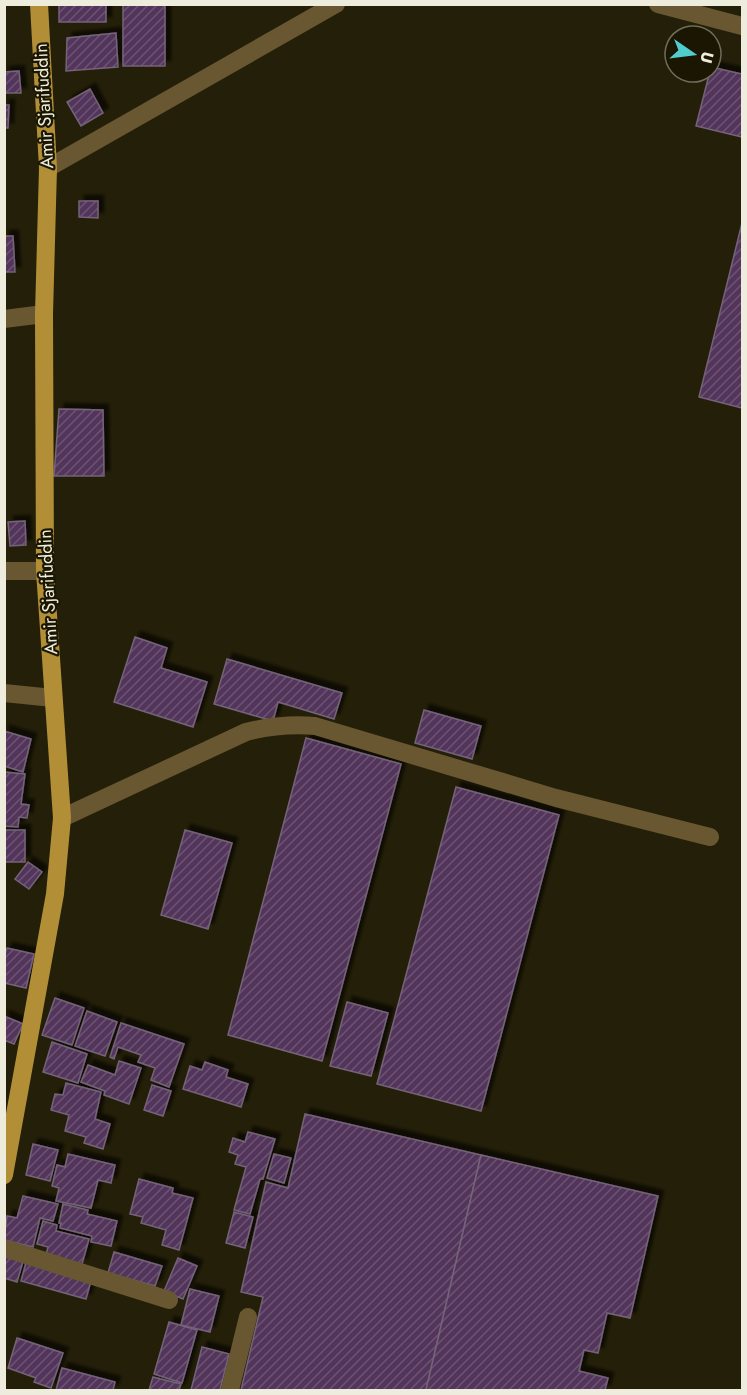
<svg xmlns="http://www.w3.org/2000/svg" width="747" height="1395" viewBox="0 0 747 1395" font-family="Jost,sans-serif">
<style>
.building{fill:url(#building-hatch);stroke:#746379;stroke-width:1.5;filter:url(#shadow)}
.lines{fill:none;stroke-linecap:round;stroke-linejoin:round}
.minor{stroke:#685731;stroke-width:18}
.major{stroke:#b28f37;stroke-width:18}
.labels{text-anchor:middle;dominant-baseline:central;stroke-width:4.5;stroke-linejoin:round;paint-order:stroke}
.street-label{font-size:18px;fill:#eeecdd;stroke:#1a1601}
</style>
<defs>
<pattern id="building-hatch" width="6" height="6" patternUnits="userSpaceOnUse" patternTransform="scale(1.5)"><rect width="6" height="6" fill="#53365c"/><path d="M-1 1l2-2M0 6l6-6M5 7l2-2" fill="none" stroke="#6c5373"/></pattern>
<filter id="shadow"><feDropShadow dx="5.5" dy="-5.5" stdDeviation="1.5" flood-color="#0009"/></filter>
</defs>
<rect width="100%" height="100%" fill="#241f08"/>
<g class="building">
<rect x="59" y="4" width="47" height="18"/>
<rect x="123" y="4" width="42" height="62"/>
<path d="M116 33 118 67 66 71 67 38Z"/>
<path d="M711 67 742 74V137L696 126Z"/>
<path d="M19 71 21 93H4V72Z"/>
<path d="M90 89 103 113 81 126 67 102Z"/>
<path d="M4 105H9L8 128H4Z"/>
<path d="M79 201H98V218L79 217Z"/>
<path d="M742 223V408L699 397Z"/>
<path d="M4 236H13L15 272H4Z"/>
<path d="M59 409 103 410 104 476H54Z"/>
<path d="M25 521 26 545 10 546 8 522Z"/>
<path d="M135 637 167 648 161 668 207 682 193 727 114 702Z"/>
<path d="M227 659 342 693 334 719 278 702 273 721 214 704Z"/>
<path d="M424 710 481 726 472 759 415 743Z"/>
<path d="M4 731 31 739 23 772 4 766Z"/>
<path d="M306 738 401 764 322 1061 228 1035Z"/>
<path d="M4 772 25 774 21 804 29 805 27 818 19 817 18 827 4 826Z"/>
<path d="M456 787 559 815 481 1111 377 1084Z"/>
<rect x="4" y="830" width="21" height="32"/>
<path d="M185 830 232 843 208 929 161 915Z"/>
<path d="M28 862 42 872 29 889 15 879Z"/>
<path d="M7 948 34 954 26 988 4 983V956Z"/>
<path d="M55 998 84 1008 72 1045 42 1035Z"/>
<path d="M347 1002 388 1013 371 1076 330 1066Z"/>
<path d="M87 1011 117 1022 105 1056 75 1046Z"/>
<path d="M4 1016 23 1024 14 1044 4 1040Z"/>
<path d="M121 1023 184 1044 169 1087 151 1080 155 1068 138 1062 141 1055 118 1047 114 1059 110 1057Z"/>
<path d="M52 1042 87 1054 78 1083 43 1072Z"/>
<path d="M119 1061 141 1068 129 1104 104 1095 105 1091 81 1082 88 1065 115 1075Z"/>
<path d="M205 1062 228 1070 226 1077 248 1084 241 1107 183 1089 190 1066 202 1070Z"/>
<path d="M66 1083 101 1092 95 1119 110 1124 103 1149 84 1143 86 1137 65 1131 69 1115 51 1110 55 1094 63 1095Z"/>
<path d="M152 1085 171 1091 163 1116 144 1110Z"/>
<path d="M305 1114 481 1155 426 1390H241L263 1297 241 1292 266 1182 288 1188Z"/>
<path d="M248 1132 275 1139 263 1179H260L250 1214 234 1210 246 1167 235 1164 238 1155 229 1152 233 1138 245 1142Z"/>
<path d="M33 1144 58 1150 50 1181 26 1175Z"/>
<path d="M68 1154 115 1165 111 1183 98 1180 91 1208 56 1201 59 1188 52 1186 57 1165 65 1167Z"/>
<path d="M274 1154 291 1158 284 1183 267 1178Z"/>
<path d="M481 1155 658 1196 630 1318 607 1313 598 1353 584 1350 579 1371 608 1378 605 1390H426Z"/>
<path d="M139 1179 173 1188 172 1193 193 1198 179 1250 162 1245 166 1230 141 1223 143 1217 130 1214Z"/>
<path d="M23 1196 58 1204 53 1221 40 1218 33 1247 4 1240 7 1216 17 1218Z"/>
<path d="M63 1204 88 1210 87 1214 117 1221 111 1246 91 1242 92 1236 60 1228 61 1223H59Z"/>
<path d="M234 1212 253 1217 245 1248 226 1243Z"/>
<path d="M43 1221 57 1225 56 1231 89 1239 82 1264 46 1255 48 1247 37 1244Z"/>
<path d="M114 1252 162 1266 155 1286 108 1273Z"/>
<path d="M7 1253 24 1258 17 1282 4 1278V1260Z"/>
<path d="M178 1258 197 1266 183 1299 164 1291Z"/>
<path d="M27 1259 92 1277 86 1299 21 1281Z"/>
<path d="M190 1289 219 1296 210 1332 181 1325Z"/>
<path d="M169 1322 197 1330 182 1383 154 1374Z"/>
<path d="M17 1338 63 1353 51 1388 34 1382 36 1378 8 1368Z"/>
<path d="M202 1347 229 1354 220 1390H191Z"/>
<path d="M62 1368 115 1382 113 1390H56Z"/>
<path d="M153 1377 181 1384 179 1390H149Z"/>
</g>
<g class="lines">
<g class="minor">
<path d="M658 4 742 26"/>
<path d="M48 168 336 4"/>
<path d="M4 319 44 314"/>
<path d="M4 571H45"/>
<path d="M4 693 53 698"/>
<path d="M62 818 246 732C270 726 290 724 315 726L556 798 710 837"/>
<path d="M4 1248 169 1300"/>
<path d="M230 1390 248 1317"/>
</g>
<path class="major" d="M4 1175 55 894 62 818 45 571 44 314 48 168 39 4"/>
</g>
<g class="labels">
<g class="street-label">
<text transform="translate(44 106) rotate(-93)">Amir Sjarifuddin</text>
<text transform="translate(48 592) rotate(-93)">Amir Sjarifuddin</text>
</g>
</g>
<rect width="747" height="1395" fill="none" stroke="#eeecdd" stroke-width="12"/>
<g transform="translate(693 54) rotate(104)"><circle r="28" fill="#1a1601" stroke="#6f6c59" stroke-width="1.5"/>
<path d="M0-4.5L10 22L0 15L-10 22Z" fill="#52cdce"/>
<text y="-9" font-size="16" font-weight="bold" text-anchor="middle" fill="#eeecdd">U</text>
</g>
</svg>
